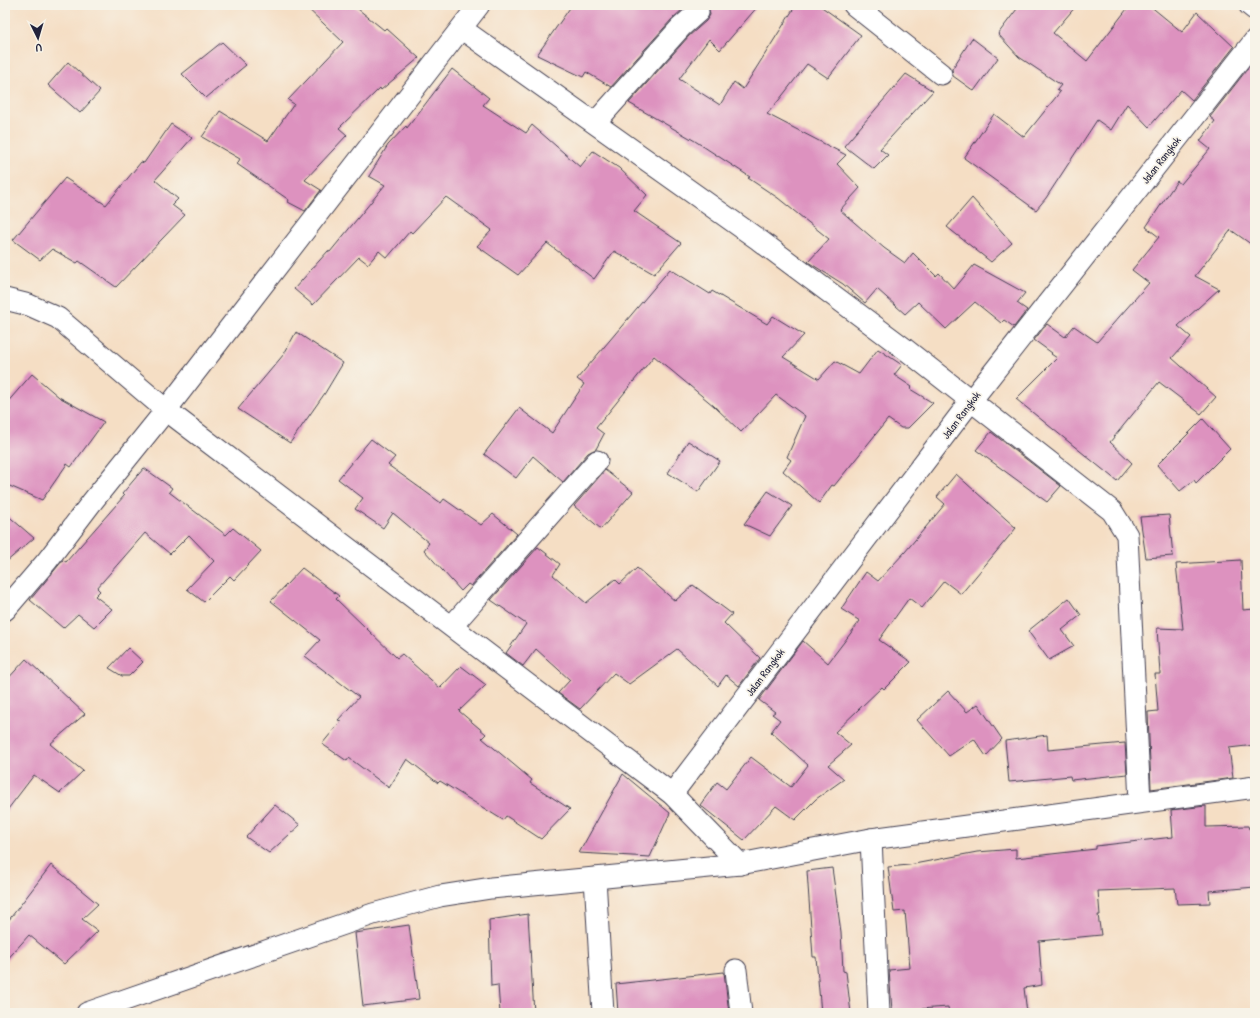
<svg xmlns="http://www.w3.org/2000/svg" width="1260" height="1018" viewBox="0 0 1260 1018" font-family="'Patrick Hand',sans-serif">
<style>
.building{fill:#dd92bf}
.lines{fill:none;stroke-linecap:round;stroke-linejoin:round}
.minor-casing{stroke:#423e50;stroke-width:23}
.tertiary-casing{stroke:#423e50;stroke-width:24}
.minor{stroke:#fff;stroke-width:21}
.tertiary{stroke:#fff;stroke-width:22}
.labels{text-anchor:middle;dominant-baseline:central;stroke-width:3.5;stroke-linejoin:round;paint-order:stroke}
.street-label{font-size:11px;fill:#22223b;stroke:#f7f3e8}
</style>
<rect width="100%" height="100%" fill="#f7f3e8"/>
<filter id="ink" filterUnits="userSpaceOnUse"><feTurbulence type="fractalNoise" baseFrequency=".025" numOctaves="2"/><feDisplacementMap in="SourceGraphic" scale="8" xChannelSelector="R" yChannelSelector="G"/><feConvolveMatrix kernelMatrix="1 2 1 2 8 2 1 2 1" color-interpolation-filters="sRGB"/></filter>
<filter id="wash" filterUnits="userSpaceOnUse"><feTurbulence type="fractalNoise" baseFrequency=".012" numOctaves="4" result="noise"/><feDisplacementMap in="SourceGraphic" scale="16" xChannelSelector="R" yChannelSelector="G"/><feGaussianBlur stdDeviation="0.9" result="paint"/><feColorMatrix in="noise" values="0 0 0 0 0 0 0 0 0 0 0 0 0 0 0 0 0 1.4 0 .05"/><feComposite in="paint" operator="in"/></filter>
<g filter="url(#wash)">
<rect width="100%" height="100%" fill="#f5dec4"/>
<g id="blocks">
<g class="building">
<path d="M304 5H353L384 30 386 28 419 58 381 90 380 88 339 128 347 135 305 180 321 190 305 211 288 202 289 200 237 164 240 159 202 137 220 111 268 141 294 104 288 100 343 42Z"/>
<path d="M572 5H684V8L672 19 611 87 586 72 583 77 537 55Z"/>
<path d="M708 5H759L720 50 709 39 679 79 720 105 734 82 743 89 796 5H819L861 35 828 78 807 64 779 100 767 114 846 155 837 164 860 188 840 210 884 248 905 263 913 253 936 276 939 273 954 289 974 265 1025 293 1017 303 1027 310 1014 327 1004 320 1001 323 975 302 946 329 918 302 905 314 877 289 865 303 843 284 808 262 829 239 778 198 748 178 750 177 695 141 629 103 689 36 706 21 710 15Z"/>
<path d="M1020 5H1077L1053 33 1087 61 1130 5H1149L1182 32 1197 12 1234 47 1192 100 1181 90 1149 127 1127 104 1111 130 1097 120 1046 198 1036 210 964 158 994 114 1024 137 1060 92 1057 90 1061 85 1019 57 998 34Z"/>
<path d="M972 38 998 58 974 91 953 76 952 69Z"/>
<path d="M222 42 246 65 206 98 182 74Z"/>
<path d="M68 62 100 91 80 113 48 85Z"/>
<path d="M1252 63 1255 66V247L1231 230 1195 276 1219 289 1178 326 1191 337 1172 358 1216 397 1201 414 1159 382 1110 442 1132 463 1117 481 1016 399 1057 358 1051 354 1052 353 1034 340 1047 324 1065 337 1074 326 1097 342 1149 283 1132 270 1159 237 1146 227 1177 181 1181 184 1210 149 1200 141 1215 121 1210 117Z"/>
<path d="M452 69 489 98 483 105 526 133 532 125 580 167 593 151 619 168 647 195 634 211 681 243 654 274 614 251 594 279 547 243 518 275 477 246 492 230 446 197 412 233 410 231 387 258 379 251 368 264 359 257 313 305 294 289 328 251 330 252 385 185 369 176 388 145 406 126 407 128Z"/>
<path d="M906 74 933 91 880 149 888 155 874 169 844 146Z"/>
<path d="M171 124 192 138 155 180 178 199 172 205 185 215 116 287 79 261 77 263 52 249 40 260 13 240 65 178 106 205 141 162 144 163Z"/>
<path d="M972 198 1012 243 991 262 947 227Z"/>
<path d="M670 269 710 294 712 291 767 324 773 316 804 335 783 357 819 379 835 361 859 374 878 349 902 365 894 375 912 387 910 389 933 403 908 428H901L888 419 834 486 832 485 819 503 783 471 791 460 787 457 805 416 776 395 741 432 714 406 654 356 596 428 604 434 596 449 588 453 563 482 533 456 516 478 484 454 519 408 552 433 584 384 577 379Z"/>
<path d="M296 332 343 363 325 393 290 443 238 409 284 354Z"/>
<path d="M32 374 59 397 104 422 71 467 67 464 42 500 5 484V405Z"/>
<path d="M1203 419 1230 449 1196 483 1194 480 1180 491 1157 465Z"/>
<path d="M991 432 1061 486 1047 502 976 450Z"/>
<path d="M371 439 395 457 388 465 441 503 444 499 481 525 493 514 517 534 471 586 468 584 461 591 424 550 429 543 393 513 383 528 355 509 363 498 338 479Z"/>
<path d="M688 441 720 461 698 492 668 473Z"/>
<path d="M144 468 172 488 169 492 226 535 233 528 261 551 234 580 230 576 204 602 187 589 214 561 189 535 170 554 145 533 97 588 100 591 95 596 112 609 94 627 78 614 63 628 30 600 63 560 66 562 124 496 122 494Z"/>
<path d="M605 470 633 492 601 529 574 506Z"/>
<path d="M956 474 1016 528 961 594 944 581 922 608 909 598 879 640 911 662 884 689 882 687 835 732 851 745 828 765 844 779 816 799 795 820 776 806 744 840 700 805 717 782 726 789 751 757 791 787 808 765 771 732 780 720 772 714 775 712 759 700 803 641 828 663 860 621 841 609 866 572 878 581 905 552 945 504 937 497Z"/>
<path d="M768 491 792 506 770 536 744 524Z"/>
<path d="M5 513 34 538 5 563Z"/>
<path d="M1169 515 1173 556 1146 558 1140 517Z"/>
<path d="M538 547 560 564 553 575 586 603 615 579 620 584 637 568 675 601 693 585 732 614 724 623 760 658 739 686 726 675 718 686 677 649 629 684 614 673 580 709 558 693 570 680 536 649 523 666 506 653 526 624 491 600Z"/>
<path d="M1241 560 1243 610 1255 609V745L1229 748 1233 778 1151 789 1148 712 1158 711 1155 674H1160L1157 628 1183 629 1176 564Z"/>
<path d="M302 568 339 596 336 599 397 658 402 654 440 688 461 666 486 685 459 711 486 734 482 738 532 780 530 783 570 809 541 839 506 816 503 820 440 781 438 783 407 759 389 788 349 758 347 761 322 744 341 721 338 720 359 697 305 656 320 640 271 601Z"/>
<path d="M1069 598 1081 615 1062 630 1074 646 1049 660 1028 631Z"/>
<path d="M128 648 143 662 129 676H122L109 668Z"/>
<path d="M26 659 85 714 50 744 83 771 60 793 34 775 5 813V682Z"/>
<path d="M948 691 967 712 978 704 1002 739 986 756 974 739 949 756 917 720Z"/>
<path d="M1047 735 1048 750 1125 743 1127 774 1071 780 1070 776 1009 782 1005 741Z"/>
<path d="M623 774 670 813 650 857 579 853Z"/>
<path d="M275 805 300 825 269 853 246 837Z"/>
<path d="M1206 806V827L1248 826 1249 829 1255 828V887L1209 891 1210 903 1177 904 1175 888 1098 891 1100 915H1098L1101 935 1039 941 1042 985 1024 988 1027 1013H949L948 1007 892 1011 889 970 910 968 905 911 894 912 888 867 909 865 977 852 1016 849V858L1096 849V846L1173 837 1171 810Z"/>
<path d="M51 865 98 904 82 919 98 931 64 964 29 935 5 962V925Z"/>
<path d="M832 868 841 932 843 971 846 972 851 1013H821L816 957H813L807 871Z"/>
<path d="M528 914 534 1013H500L498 985 491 986 489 920Z"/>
<path d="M409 925 419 999 363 1006 355 933Z"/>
<path d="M724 972 729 1013H618L616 984Z"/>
</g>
</g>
</g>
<g filter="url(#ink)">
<use href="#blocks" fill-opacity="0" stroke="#423e50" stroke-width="1"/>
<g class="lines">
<defs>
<g id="minor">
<path d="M854 5 941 74"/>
<path d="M462 29 759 240 905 349 1112 511 1127 535 1140 802"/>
<path d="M595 123 681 27 698 12 696 5"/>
<path d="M5 299 29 305 58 318 166 410 672 794 740 864 871 839 1255 787"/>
<path d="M5 610 47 561 92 502 166 410 479 5"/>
<path d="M452 626 597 461"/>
<path d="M672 794 970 402 1255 40"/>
<path d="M871 839 879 1013"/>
<path d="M595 878 603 1013"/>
<path d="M736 970 741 1013"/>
<path d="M87 1013 373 914 440 896 491 888 740 864"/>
</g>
<path id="tertiary" d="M1250 5 1255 9"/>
</defs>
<use href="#minor" class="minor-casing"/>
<use href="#tertiary" class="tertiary-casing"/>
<use href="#minor" class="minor"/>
<use href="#tertiary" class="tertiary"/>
</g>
</g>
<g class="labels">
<g class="street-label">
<text transform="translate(1161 160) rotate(-52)">Jalan Rangkok</text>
<text transform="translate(961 415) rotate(-53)">Jalan Rangkok</text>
<text transform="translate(765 672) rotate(-53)">Jalan Rangkok</text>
</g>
</g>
<rect width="1260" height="1018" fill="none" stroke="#f7f3e8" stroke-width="20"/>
<g transform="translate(38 38) rotate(175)" stroke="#f7f3e8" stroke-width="3" paint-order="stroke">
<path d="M0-3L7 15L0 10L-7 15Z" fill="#22223b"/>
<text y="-6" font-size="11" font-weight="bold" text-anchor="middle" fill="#22223b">U</text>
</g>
</svg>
